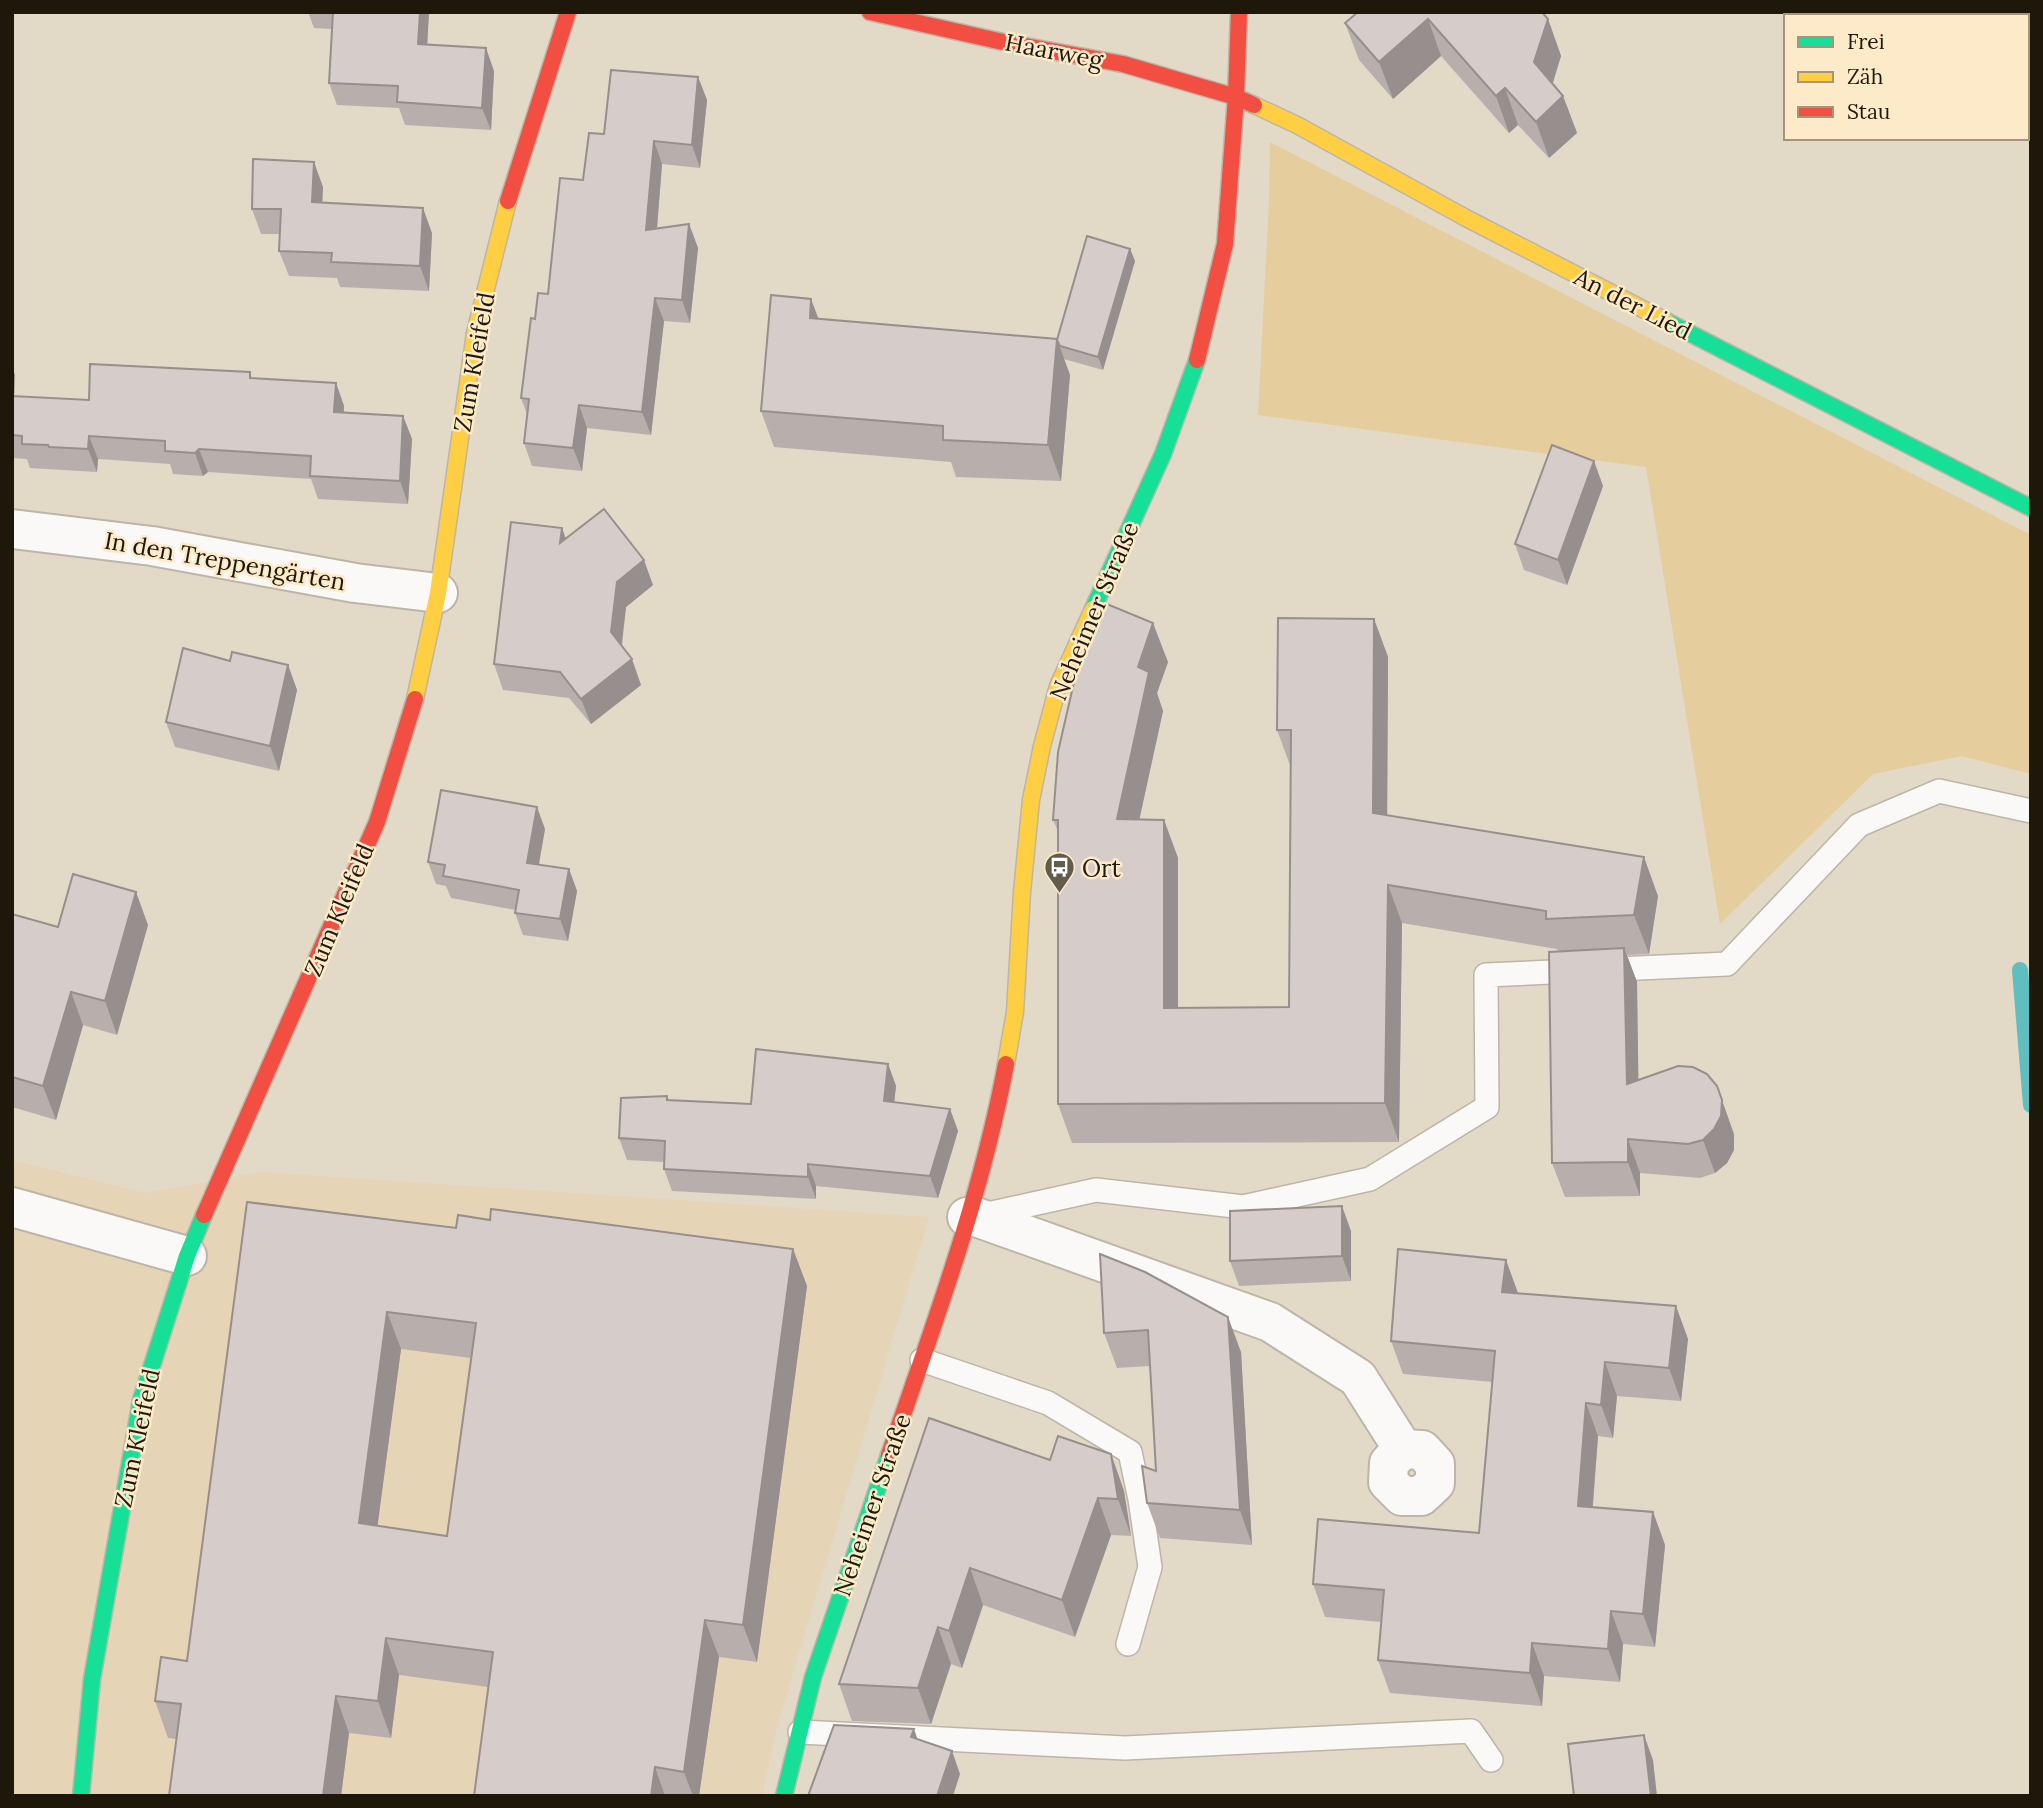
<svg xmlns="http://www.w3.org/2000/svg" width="2043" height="1808" viewBox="0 0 2043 1808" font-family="Lora,serif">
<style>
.built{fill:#e5d5b6}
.green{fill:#e5cd9e}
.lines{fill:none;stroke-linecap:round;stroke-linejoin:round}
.stream{stroke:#61bec0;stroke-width:16}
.lane-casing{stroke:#bdb5a7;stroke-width:26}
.street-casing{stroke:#bdb5a7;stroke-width:42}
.fast-casing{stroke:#bdb5a7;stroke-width:19}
.slow-casing{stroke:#bdb5a7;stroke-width:19}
.jam-casing{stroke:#bdb5a7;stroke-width:19}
.lane{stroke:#fbf9f7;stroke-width:23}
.street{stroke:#fbf9f7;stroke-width:38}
.fast{stroke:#16e098;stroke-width:16}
.slow{stroke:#ffcf43;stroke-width:16}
.jam{stroke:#f24e42;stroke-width:16}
.wall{fill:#b8afad;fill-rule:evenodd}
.shaded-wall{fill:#968f8d}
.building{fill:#d6ccc9;stroke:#968f8d;stroke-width:2;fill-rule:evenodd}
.labels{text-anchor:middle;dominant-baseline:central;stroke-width:5;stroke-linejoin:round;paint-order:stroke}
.street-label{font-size:24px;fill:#1e180b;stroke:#fceac8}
.poi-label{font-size:24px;fill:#1e180b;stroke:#fceac8;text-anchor:start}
</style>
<rect width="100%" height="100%" fill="#e2d9c7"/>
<path class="built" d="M12 1160 146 1193 262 1172 929 1217 777 1727 762 1796H12Z"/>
<path class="green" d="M1270 142 2031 535V774L1962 756 1873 774 1720 924 1646 467 1258 415 1269 202Z"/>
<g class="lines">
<path class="stream" d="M2020 970 2031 1105"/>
<defs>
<g id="lane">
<path d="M983 1215 1096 1190 1243 1207 1370 1179 1487 1107 1486 975 1727 964 1859 825 1939 791 2031 811"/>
<path d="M922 1360 1048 1403 1130 1452 1140 1499 1150 1567 1128 1644"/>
<path d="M800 1732 1125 1748 1471 1731 1491 1760"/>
</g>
<g id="street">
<path d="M12 529 152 546 355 583 438 593"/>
<path d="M12 1207 187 1256"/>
<path d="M967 1217H976L1270 1322 1358 1378 1403 1449"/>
<path d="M1403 1449 1422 1450 1435 1464V1483L1421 1496H1402L1388 1482 1389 1463Z"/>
</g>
<g id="fast">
<path d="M1666 321 2031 508"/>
<path d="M1093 609 1163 454 1197 360"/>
<path d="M81 1796 92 1679 141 1400 187 1256 204 1215"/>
<path d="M784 1796 813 1677 889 1455"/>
</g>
<g id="slow">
<path d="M1254 105 1297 125 1466 218 1666 321"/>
<path d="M415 699 438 593 475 333 508 201"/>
<path d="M1006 1064 1015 1012 1022 892 1031 800 1042 746 1058 686 1093 609"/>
</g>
<g id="jam">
<path d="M870 12 1003 42 1123 64 1236 97 1254 105"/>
<path d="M508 201 568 12"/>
<path d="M1197 360 1225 244 1236 97 1239 12"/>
<path d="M204 1215 377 822 415 699"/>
<path d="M889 1455C933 1327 981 1198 1006 1064"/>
</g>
</defs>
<use href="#lane" class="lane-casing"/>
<use href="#street" class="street-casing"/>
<use href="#fast" class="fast-casing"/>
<use href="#slow" class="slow-casing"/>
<use href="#jam" class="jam-casing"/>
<use href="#lane" class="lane"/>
<use href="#street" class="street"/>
<use href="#fast" class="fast"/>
<use href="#slow" class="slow"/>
<use href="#jam" class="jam"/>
</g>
<g class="wall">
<path d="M308 12H429L427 45 494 71 491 130 405 125 399 108 337 105 329 83 332 29 314 28Z"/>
<path d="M1358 12 1548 19 1561 56 1552 83 1563 96 1577 133 1549 158 1518 125 1509 133 1441 56 1393 99 1359 60 1345 23Z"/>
<path d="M698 77 707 100 700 168 662 164 657 228 689 224 698 248 690 323 664 321 651 435 587 428 582 471 532 466 524 443 527 414 521 398 535 319 548 294 583 180Z"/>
<path d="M323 187 322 203 432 233 429 291 340 287 337 278 289 276 279 251 280 234H261L252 209Z"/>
<path d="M1130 249 1135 261 1103 370 1064 359 1070 375 1061 481 956 477 951 462 774 447 761 411 818 319 1057 340Z"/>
<path d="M12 368 15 375 14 396 89 400 250 372 252 378 336 383 344 406V413L403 416 412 439 408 504 318 499 311 479 208 472 203 476 173 474 170 464 98 459 97 472 30 468 27 459 12 458Z"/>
<path d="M1603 486 1567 585 1524 570 1515 544Z"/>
<path d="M566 539 653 585 626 607 622 646 641 685 591 724 569 698 503 690 494 664Z"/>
<path d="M1374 619 1388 657 1387 816 1658 896 1649 954 1627 955 1637 982 1638 1080 1734 1134V1150L1727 1163 1715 1173 1700 1178 1640 1173V1196L1565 1197 1552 1163 1558 951 1557 949 1402 923 1399 1142 1072 1143 1058 1104V831L1053 820 1168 662 1157 693 1163 711 1139 819 1164 820 1178 858V1007H1289L1291 768 1277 730Z"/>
<path d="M230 661 288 665 297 690 279 771 175 747 166 722Z"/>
<path d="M545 829 539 865 569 869 577 891 568 941 523 935 515 913 516 910 451 898 446 886 436 884 428 862Z"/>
<path d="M12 914 58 927 148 925 117 1035 83 1025 56 1120 12 1107Z"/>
<path d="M888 1064 896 1086 894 1102 950 1109 958 1131 938 1198 816 1186V1199L672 1191 664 1169V1162L627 1160 619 1138 667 1096 669 1100 751 1104Z"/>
<path d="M247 1202 456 1228 490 1220 793 1249 807 1286 757 1662 719 1657 699 1796H474L488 1687 399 1675 391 1738 349 1733 341 1796H169L177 1739 168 1738 155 1701 187 1661ZM401 1349 471 1358 447 1536 377 1526Z"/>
<path d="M1351 1231V1281L1239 1286 1230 1261Z"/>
<path d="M1100 1254 1241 1352 1252 1545 1160 1538 1147 1503 1156 1471 1150 1366 1117 1368 1104 1333Z"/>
<path d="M1518 1293 1688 1339 1681 1401 1617 1396 1613 1438 1598 1436 1593 1507 1653 1512 1665 1545 1655 1647 1623 1644 1620 1682 1544 1676 1542 1706 1390 1693 1378 1660 1381 1622 1325 1617 1313 1584 1479 1533 1493 1382 1403 1374 1391 1341Z"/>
<path d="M1111 1454 1124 1491 1131 1536 1111 1535 1075 1637 983 1605 962 1668 951 1664 931 1724 852 1721 839 1684 1050 1460Z"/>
</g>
<g class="shaded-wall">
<path d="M420 12H429L426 66 418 44Z"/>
<path d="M1428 19 1441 56 1393 99 1379 62Z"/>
<path d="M1548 19 1561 56 1548 99 1534 62Z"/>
<path d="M486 48 494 71 491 130 482 108Z"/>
<path d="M698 77 707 100 700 168 692 145Z"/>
<path d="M1505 88 1518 125 1509 133 1496 96Z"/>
<path d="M1563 96 1577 133 1549 158 1536 122Z"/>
<path d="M654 141 662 164 655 253 646 230Z"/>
<path d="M314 162 323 187 321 227 312 202Z"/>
<path d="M423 208 432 233 429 291 420 266Z"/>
<path d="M689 224 698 248 690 323 682 300Z"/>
<path d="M1130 249 1135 261 1103 370 1098 357Z"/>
<path d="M655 298 664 321 651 435 642 412Z"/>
<path d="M811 299 825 336 810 318Z"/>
<path d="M1057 339 1070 375 1061 481 1048 445Z"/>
<path d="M12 368 15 375 13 419 12 417Z"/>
<path d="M336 383 344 406 342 436 334 412Z"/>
<path d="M579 405 587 428 582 471 573 448Z"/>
<path d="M403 416 412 439 408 504 400 481Z"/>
<path d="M89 436 98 459 97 472 88 449Z"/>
<path d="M199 449 208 472 203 476 195 453Z"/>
<path d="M1594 461 1603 486 1567 585 1558 560Z"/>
<path d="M562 528 571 553 560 543Z"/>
<path d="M644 560 653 585 626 607 620 657 611 632 617 582Z"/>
<path d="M1374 619 1388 657 1387 852 1373 813Z"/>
<path d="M1153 623 1168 662 1157 693 1163 711 1131 858 1117 819 1138 667Z"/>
<path d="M632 659 641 685 591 724 581 699Z"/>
<path d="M288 665 297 690 279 771 270 746Z"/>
<path d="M537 807 545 829 535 885 527 863Z"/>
<path d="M1164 820 1178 858V1046L1164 1008Z"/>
<path d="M1644 857 1658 896 1649 954 1634 915Z"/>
<path d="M569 869 577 891 568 941 560 919Z"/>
<path d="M1388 885 1402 923 1399 1142 1385 1103Z"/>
<path d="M136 892 148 925 117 1035 105 1001Z"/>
<path d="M1624 948 1637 982 1639 1118 1627 1084Z"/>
<path d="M71 992 83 1025 56 1120 43 1086Z"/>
<path d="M888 1064 896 1086 892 1123 884 1101Z"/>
<path d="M1717 1086 1734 1134V1150L1727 1163 1715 1173 1703 1140Z"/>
<path d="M950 1109 958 1131 938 1198 930 1176Z"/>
<path d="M1628 1139 1640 1173V1196L1628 1162Z"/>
<path d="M808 1164 816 1186V1199L808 1177Z"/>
<path d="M1342 1206 1351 1231V1281L1342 1256Z"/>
<path d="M793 1249 807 1286 757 1662 743 1625Z"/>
<path d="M1506 1260 1518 1293 1502 1292Z"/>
<path d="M1676 1306 1688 1339 1681 1401 1669 1368Z"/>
<path d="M387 1312 401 1349 373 1560 359 1523Z"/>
<path d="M1228 1317 1241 1352 1252 1545 1240 1510Z"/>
<path d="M1605 1362 1617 1396 1613 1438 1601 1405Z"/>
<path d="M1586 1403 1598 1436 1590 1539 1578 1506Z"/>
<path d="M1111 1454 1124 1491 1131 1536 1118 1499Z"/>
<path d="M1098 1498 1111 1535 1075 1637 1062 1600Z"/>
<path d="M1653 1512 1665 1545 1655 1647 1643 1614Z"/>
<path d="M970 1568 983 1605 962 1668 949 1631Z"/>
<path d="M1611 1611 1623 1644 1620 1682 1608 1649Z"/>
<path d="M705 1620 719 1657 699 1796H693L684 1772Z"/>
<path d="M938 1627 951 1664 931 1724 918 1688Z"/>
<path d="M386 1638 399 1675 391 1738 378 1701Z"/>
<path d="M1532 1643 1544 1676 1542 1706 1530 1673Z"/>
<path d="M336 1696 349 1733 341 1796H323Z"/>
<path d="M914 1729 922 1752 911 1737Z"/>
<path d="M1644 1735 1653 1760 1657 1796H1651Z"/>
<path d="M952 1751 960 1774 953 1796H937Z"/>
<path d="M655 1767 665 1796H651Z"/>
</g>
<g class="building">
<path d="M333 12H420L418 44 486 48 482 108 397 102 398 86 329 83Z"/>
<path d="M1358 12H1542L1548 19 1534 62 1563 96 1536 122 1505 88 1496 96 1428 19 1379 62 1345 23Z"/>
<path d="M611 70 698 77 692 145 654 141 646 230 689 224 682 300 655 298 642 412 579 405 573 448 524 443 529 399 521 398 531 318 535 319 538 293 548 294 560 178 583 180 589 133 604 134Z"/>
<path d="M253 159 314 162 312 202 423 208 420 266 331 262 332 253 279 251 281 209H252Z"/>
<path d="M1087 236 1130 249 1098 357 1060 346 1057 340Z"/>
<path d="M771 295 811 299 810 318 1057 339 1048 445 943 440V426L761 411Z"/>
<path d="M90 364 250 372V378L336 383 334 412 403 416 400 481 310 476 311 456 199 449 195 453 165 451V441L89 436 88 449 49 447 48 445 22 444V436L12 435V396L89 400Z"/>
<path d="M1552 445 1594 461 1558 560 1515 544Z"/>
<path d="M604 509 644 560 617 582 611 632 632 659 581 699 560 672 494 664 511 522 562 528 560 543Z"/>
<path d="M1102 602 1153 623 1138 667 1149 672 1117 819 1164 820V1008L1289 1007 1291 730H1277L1278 618 1374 619 1373 813 1644 857 1634 915 1546 919V911L1388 885 1385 1103 1058 1104V820H1053L1058 752 1074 682Z"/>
<path d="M183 648 230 661 232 652 288 665 270 746 166 722Z"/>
<path d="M441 790 537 807 527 863 569 869 560 919 515 913 519 890 443 876 445 865 428 862Z"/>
<path d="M73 874 136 892 105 1001 71 992 43 1086 12 1077V914L58 927Z"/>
<path d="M1624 948 1627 1084 1678 1066 1693 1067 1707 1074 1717 1086 1722 1100 1721 1116 1714 1129 1703 1140 1688 1144 1628 1139V1162L1552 1163 1549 952Z"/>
<path d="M756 1049 888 1064 884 1101 950 1109 930 1176 808 1164V1177L664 1169 665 1141 619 1138 621 1098 667 1096V1100L751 1104Z"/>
<path d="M247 1202 456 1228 458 1215 490 1220 491 1209 793 1249 743 1625 705 1620 684 1772 655 1767 651 1796H474L493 1652 386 1638 378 1701 336 1696 323 1796H169L181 1704 155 1701 161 1657 187 1661ZM387 1312 476 1323 447 1536 359 1523Z"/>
<path d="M1342 1206V1256L1230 1261V1211Z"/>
<path d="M1398 1249 1506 1260 1502 1292 1676 1306 1669 1368 1605 1362 1601 1405 1586 1403 1578 1506 1653 1512 1643 1614 1611 1611 1608 1649 1532 1643 1530 1673 1378 1660 1384 1590 1313 1584 1318 1519 1479 1533 1495 1351 1391 1341Z"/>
<path d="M1100 1254 1145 1272 1228 1317 1240 1510 1147 1503 1142 1466 1156 1471 1148 1330 1104 1333Z"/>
<path d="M929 1418 1050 1460 1058 1436 1111 1454 1118 1499 1098 1498 1062 1600 970 1568 949 1631 938 1627 918 1688 839 1684Z"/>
<path d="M834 1725 914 1729 911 1737 952 1751 937 1796H808Z"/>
<path d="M1644 1735 1651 1796H1574L1568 1744Z"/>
</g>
<defs>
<symbol id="bus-pin" viewBox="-11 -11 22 30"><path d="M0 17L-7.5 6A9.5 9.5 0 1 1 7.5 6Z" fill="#635c4d" stroke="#fceac8"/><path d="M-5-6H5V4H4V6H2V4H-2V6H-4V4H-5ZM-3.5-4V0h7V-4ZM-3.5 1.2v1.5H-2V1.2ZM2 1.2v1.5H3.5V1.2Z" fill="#fff"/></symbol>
</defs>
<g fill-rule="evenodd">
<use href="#bus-pin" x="1042" y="850" width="35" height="47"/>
</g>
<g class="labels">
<g class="street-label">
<text transform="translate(1054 51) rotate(11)">Haarweg</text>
<text transform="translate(1633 304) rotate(27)">An der Lied</text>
<text transform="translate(474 362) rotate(-80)">Zum Kleifeld</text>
<text transform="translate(225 561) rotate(10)">In den Treppengärten</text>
<text transform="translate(1094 611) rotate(-67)">Neheimer Straße</text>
<text transform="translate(339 910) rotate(-67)">Zum Kleifeld</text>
<text transform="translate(137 1438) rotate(-78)">Zum Kleifeld</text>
<text transform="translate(872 1505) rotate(-71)">Neheimer Straße</text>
</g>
<g class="poi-label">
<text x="1082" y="868">Ort</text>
</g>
</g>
<rect width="2043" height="1808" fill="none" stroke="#1e180b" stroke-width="28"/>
<rect x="1784" y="14" width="245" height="126" fill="#fceac8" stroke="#a3967c" stroke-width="2"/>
<rect x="1798" y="37" width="35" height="10" fill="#16e098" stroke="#a3967c" stroke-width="2"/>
<text x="1847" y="49" font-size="21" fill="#1e180b">Frei</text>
<rect x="1798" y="72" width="35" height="10" fill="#ffcf43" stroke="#a3967c" stroke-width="2"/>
<text x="1847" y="84" font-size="21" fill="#1e180b">Zäh</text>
<rect x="1798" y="107" width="35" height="10" fill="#f24e42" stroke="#a3967c" stroke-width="2"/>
<text x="1847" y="119" font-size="21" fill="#1e180b">Stau</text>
</svg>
